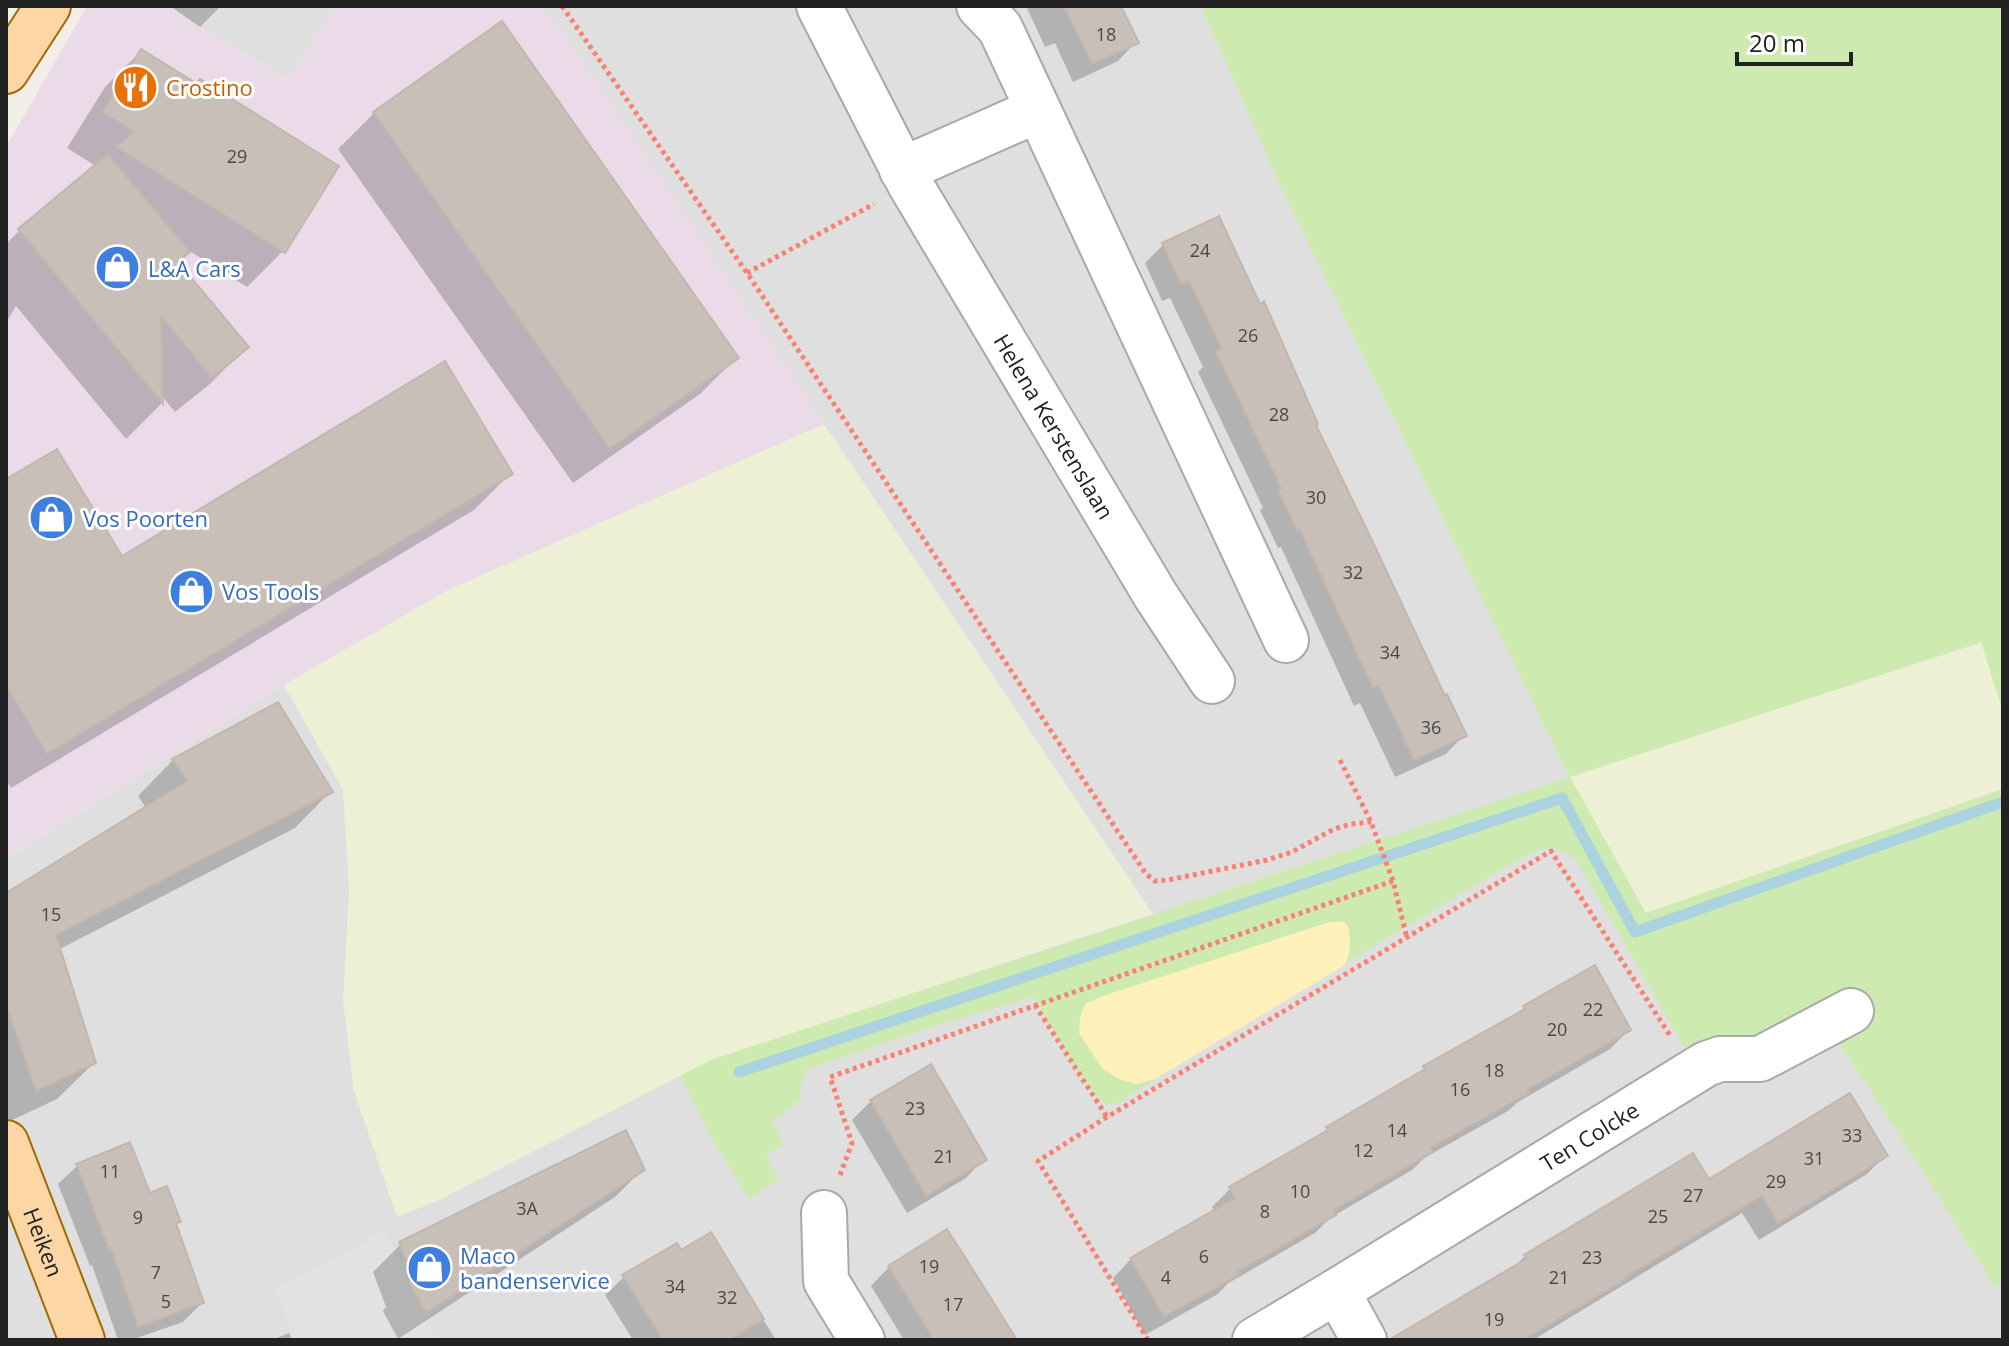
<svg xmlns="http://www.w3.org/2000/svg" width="2009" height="1346" viewBox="0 0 2009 1346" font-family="'Open Sans',sans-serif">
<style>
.residential{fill:#e0dfdf}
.industrial{fill:#ebdbe8}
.farmland{fill:#eef0d5}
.grass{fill:#cdebb0}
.sand{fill:#fff1ba}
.parking{fill:#e2e2e2}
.shadow{fill:#0003}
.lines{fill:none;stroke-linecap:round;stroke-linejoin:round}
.stream{stroke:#aad3df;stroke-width:11}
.building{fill:#c7bfb8;stroke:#c4b6ab;stroke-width:2}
.minor-casing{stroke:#a9a9a9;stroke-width:48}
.major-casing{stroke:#a06b00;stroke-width:48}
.path{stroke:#fa8072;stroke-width:5;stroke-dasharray:4 4;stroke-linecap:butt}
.minor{stroke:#fff;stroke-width:44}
.major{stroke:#fcd6a4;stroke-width:44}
.labels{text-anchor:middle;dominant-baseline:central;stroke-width:6;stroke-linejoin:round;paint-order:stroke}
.number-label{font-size:18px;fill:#4b4948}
.food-label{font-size:22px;fill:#c56008;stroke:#fff;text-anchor:start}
.shop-label{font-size:22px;fill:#366cbe;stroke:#fff;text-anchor:start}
.street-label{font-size:22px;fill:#222;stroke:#fff}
</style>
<rect width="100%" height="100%" fill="#f2efe9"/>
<g class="residential">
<path d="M165 6H336L288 79Z"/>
<path d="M540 6H2003V1340H6V859L284 685 450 589Z"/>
</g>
<path class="industrial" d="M87 6H165L288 79 336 6H543L601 89 824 424 450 589 284 685 6 859V147Z"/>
<g class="farmland">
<path d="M824 424 1153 914 711 1060 437 1201 397 1217 354 1091 343 1000 349 890 343 790 284 685 450 589Z"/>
<path d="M1982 642 2003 712V789L1646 913 1569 777Z"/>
</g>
<path class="grass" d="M1201 6H2003V712L1981 642 1570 777 1646 913 2003 789V1283L1995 1287 1919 1166 1837 1040 1778 1034 1688 1054 1576 860C1547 838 1538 851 1509 865L1165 1072 1119 1103 1107 1105C1079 1087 1053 1026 1033 997L932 1027 808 1069 801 1085 800 1099 773 1121 783 1145 766 1155 779 1180 749 1199 713 1141 680 1076 711 1060 1569 777 1275 175Z"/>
<path class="sand" d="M1342 921 1348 926C1351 941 1351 951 1345 965L1155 1079 1136 1084 1119 1079 1102 1068 1079 1033 1080 1017 1085 1004 1103 996 1326 923Z"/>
<path class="parking" d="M384 1231 436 1337 432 1340H294L284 1311 274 1289Z"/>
<g class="shadow">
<path d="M170 6H221L200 27Z"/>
<path d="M1026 6H1119L1136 42 1118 61 1073 82 1055 43 1045 47Z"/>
<path d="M141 51 283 251 247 287 188 250 176 263 246 347 211 383 175 412 161 395V404L126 439 16 306 6 323V244L19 231 96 166 67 148 105 87Z"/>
<path d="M374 113 736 358 700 394 573 483 338 149Z"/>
<path d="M1164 244 1314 425 1444 698 1464 735 1446 754 1395 777 1360 703 1354 706 1281 547 1278 548 1260 510 1263 508 1198 372 1203 367 1170 298 1162 301 1145 263Z"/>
<path d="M510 474 474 510 11 788 6 780V482L121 559Z"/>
<path d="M173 760 330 792 295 828 58 950 94 1063 57 1099 6 1123V896L146 808 138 796Z"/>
<path d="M1524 1007 1629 1030 1610 1049 1518 1102 1508 1111 1424 1158 1412 1170 1330 1218 1315 1233 1227 1284 1218 1294 1145 1335 1113 1278 1131 1259 1214 1212 1212 1207 1230 1189 1318 1138 1327 1129 1416 1077 1425 1068 1514 1018Z"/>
<path d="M871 1101 984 1159 966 1178 907 1213 852 1120Z"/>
<path d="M1886 1155 1867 1174 1759 1240 1742 1213 1533 1340H1404L1512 1269 1525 1256 1708 1182Z"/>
<path d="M77 1166 179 1221 175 1225 202 1303 183 1322 131 1340H118L92 1265 90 1266 58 1184Z"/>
<path d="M643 1169 615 1197 398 1339 383 1311 386 1307 373 1272 401 1244Z"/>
<path d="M710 1235 776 1340H633L605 1295 624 1277 681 1253Z"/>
<path d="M889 1267 1014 1340H904L871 1286Z"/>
<path d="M289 1333 292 1340H272Z"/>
</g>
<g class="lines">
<path class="stream" d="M739 1072 1562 798 1635 932 2003 802"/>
</g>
<g class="building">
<path d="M1064 6H1121L1139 43 1092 64Z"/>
<path d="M502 21 739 358 610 449 373 112Z"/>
<path d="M141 49 196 83 200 79 339 166 285 253 116 147 134 132 102 112Z"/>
<path d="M108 154 190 252 178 262 249 347 212 378 161 316 163 404 18 229Z"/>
<path d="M1219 216 1260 304 1264 301 1318 424 1316 425 1370 536 1445 696 1447 694 1467 736 1414 760 1379 686 1373 688 1300 530 1297 531 1278 490 1281 488 1216 352 1222 349 1189 280 1181 284 1162 243Z"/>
<path d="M445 361 513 474 47 754 6 685V479L57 449 122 556Z"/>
<path d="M278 702 333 792 56 935 96 1063 36 1091 6 1005V893L187 781 172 759Z"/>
<path d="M1595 965 1631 1030 1527 1090 1529 1093 1431 1148 1433 1152 1334 1210 1336 1215 1237 1272 1239 1275 1164 1317 1130 1258 1235 1198 1229 1187 1328 1130 1326 1127 1425 1069 1423 1066 1525 1009 1523 1006Z"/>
<path d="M931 1064 987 1160 926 1196 870 1100Z"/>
<path d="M1850 1093 1888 1156 1778 1223 1762 1196 1627 1276 1628 1278 1523 1340H1389L1526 1259 1524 1255 1693 1153 1709 1179Z"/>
<path d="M626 1130 645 1170 426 1313 409 1282 414 1280 399 1242Z"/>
<path d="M130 1142 150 1193 167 1186 181 1222 176 1223 204 1303 138 1327 111 1248 109 1249 76 1164Z"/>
<path d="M947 1229 970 1265 1017 1340H934L888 1266Z"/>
<path d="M711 1232 764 1319 729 1340H663L622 1275 677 1243 681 1250Z"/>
</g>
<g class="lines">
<defs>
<g id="minor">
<path id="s1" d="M819 6 910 184 1156 596 1212 681"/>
<path d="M979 6 1000 28 1286 640"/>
<path d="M902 170 1038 110"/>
<path d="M824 1213 826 1281 862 1340"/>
<path d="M1255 1340 1337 1291"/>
<path id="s2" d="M1364 1340 1337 1291 1706 1064 1720 1059H1760L1851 1011"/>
</g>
<g id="major">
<path d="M6 71 48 6"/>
<path id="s3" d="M6 1143 82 1340"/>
</g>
</defs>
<use href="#minor" class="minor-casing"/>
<use href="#major" class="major-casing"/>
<g class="path">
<path d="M562 6 747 273 1146 874 1155 881 1168 880 1267 860 1292 852 1334 829 1351 824 1371 822"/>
<path d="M747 273 874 204"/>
<path d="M1340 760 1371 822 1393 881 1407 938"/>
<path d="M1035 1005 1107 1117"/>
<path d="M840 1175 852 1143 830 1077 1393 881"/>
<path d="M1148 1340 1038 1161 1107 1117 1551 851 1671 1037"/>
</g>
<use href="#minor" class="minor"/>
<use href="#major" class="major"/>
</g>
<defs>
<symbol id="restaurant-disc" viewBox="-11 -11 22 22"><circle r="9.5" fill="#e8710a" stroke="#fff"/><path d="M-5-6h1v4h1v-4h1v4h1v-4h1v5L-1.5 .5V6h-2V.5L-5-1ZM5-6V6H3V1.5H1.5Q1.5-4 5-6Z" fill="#fff"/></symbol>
<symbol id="shop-disc" viewBox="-11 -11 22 22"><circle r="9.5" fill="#3f7fe0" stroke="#fff"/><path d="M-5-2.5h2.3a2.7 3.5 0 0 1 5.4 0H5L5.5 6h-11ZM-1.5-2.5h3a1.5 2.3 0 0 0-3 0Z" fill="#fff"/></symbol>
</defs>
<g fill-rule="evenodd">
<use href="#restaurant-disc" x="110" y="62" width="51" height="51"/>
<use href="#shop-disc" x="92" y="242" width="51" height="51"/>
<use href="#shop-disc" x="26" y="492" width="51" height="51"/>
<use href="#shop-disc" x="166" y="566" width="51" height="51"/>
<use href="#shop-disc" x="404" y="1242" width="51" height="51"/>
</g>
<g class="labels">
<g class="number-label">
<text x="1106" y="34">18</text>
<text x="237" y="156">29</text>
<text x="1200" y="250">24</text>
<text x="1248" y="335">26</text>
<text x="1279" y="414">28</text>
<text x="1316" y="497">30</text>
<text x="1353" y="572">32</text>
<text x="1390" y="652">34</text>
<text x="1431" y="727">36</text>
<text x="51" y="914">15</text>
<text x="1593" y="1009">22</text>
<text x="1557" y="1029">20</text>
<text x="1494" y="1070">18</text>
<text x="1460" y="1089">16</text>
<text x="915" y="1108">23</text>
<text x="1397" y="1130">14</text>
<text x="1852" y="1135">33</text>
<text x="1363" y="1150">12</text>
<text x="944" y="1156">21</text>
<text x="1814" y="1158">31</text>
<text x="110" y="1171">11</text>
<text x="1776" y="1181">29</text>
<text x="1300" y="1191">10</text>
<text x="1693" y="1195">27</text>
<text x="527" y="1208">3A</text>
<text x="1265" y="1211">8</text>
<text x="1658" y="1216">25</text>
<text x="138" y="1217">9</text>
<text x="1204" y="1256">6</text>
<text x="1592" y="1257">23</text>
<text x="929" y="1266">19</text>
<text x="156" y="1272">7</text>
<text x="1166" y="1277">4</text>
<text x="1559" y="1277">21</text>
<text x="675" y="1286">34</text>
<text x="727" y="1297">32</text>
<text x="166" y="1301">5</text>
<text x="953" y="1304">17</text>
<text x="1494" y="1319">19</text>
</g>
<g class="food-label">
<text x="166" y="87">Crostino</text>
</g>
<g class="shop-label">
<text x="148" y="268">L&amp;A Cars</text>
<text x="83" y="518">Vos Poorten</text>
<text x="222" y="591">Vos Tools</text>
<text x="460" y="1255">Maco<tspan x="460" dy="25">bandenservice</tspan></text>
</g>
<g class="street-label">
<text stroke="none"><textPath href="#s1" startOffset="482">Helena Kerstenslaan</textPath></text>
<text stroke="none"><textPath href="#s2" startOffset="352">Ten Colcke</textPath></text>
<text stroke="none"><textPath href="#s3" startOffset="106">Heiken</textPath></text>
</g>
</g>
<rect width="2009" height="1346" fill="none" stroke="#222222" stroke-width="16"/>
<path d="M1737 52v12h114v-12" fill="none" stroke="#222222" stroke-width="4"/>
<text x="1749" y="52" font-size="24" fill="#222222" stroke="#ffffff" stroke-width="6" paint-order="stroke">20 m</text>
</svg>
